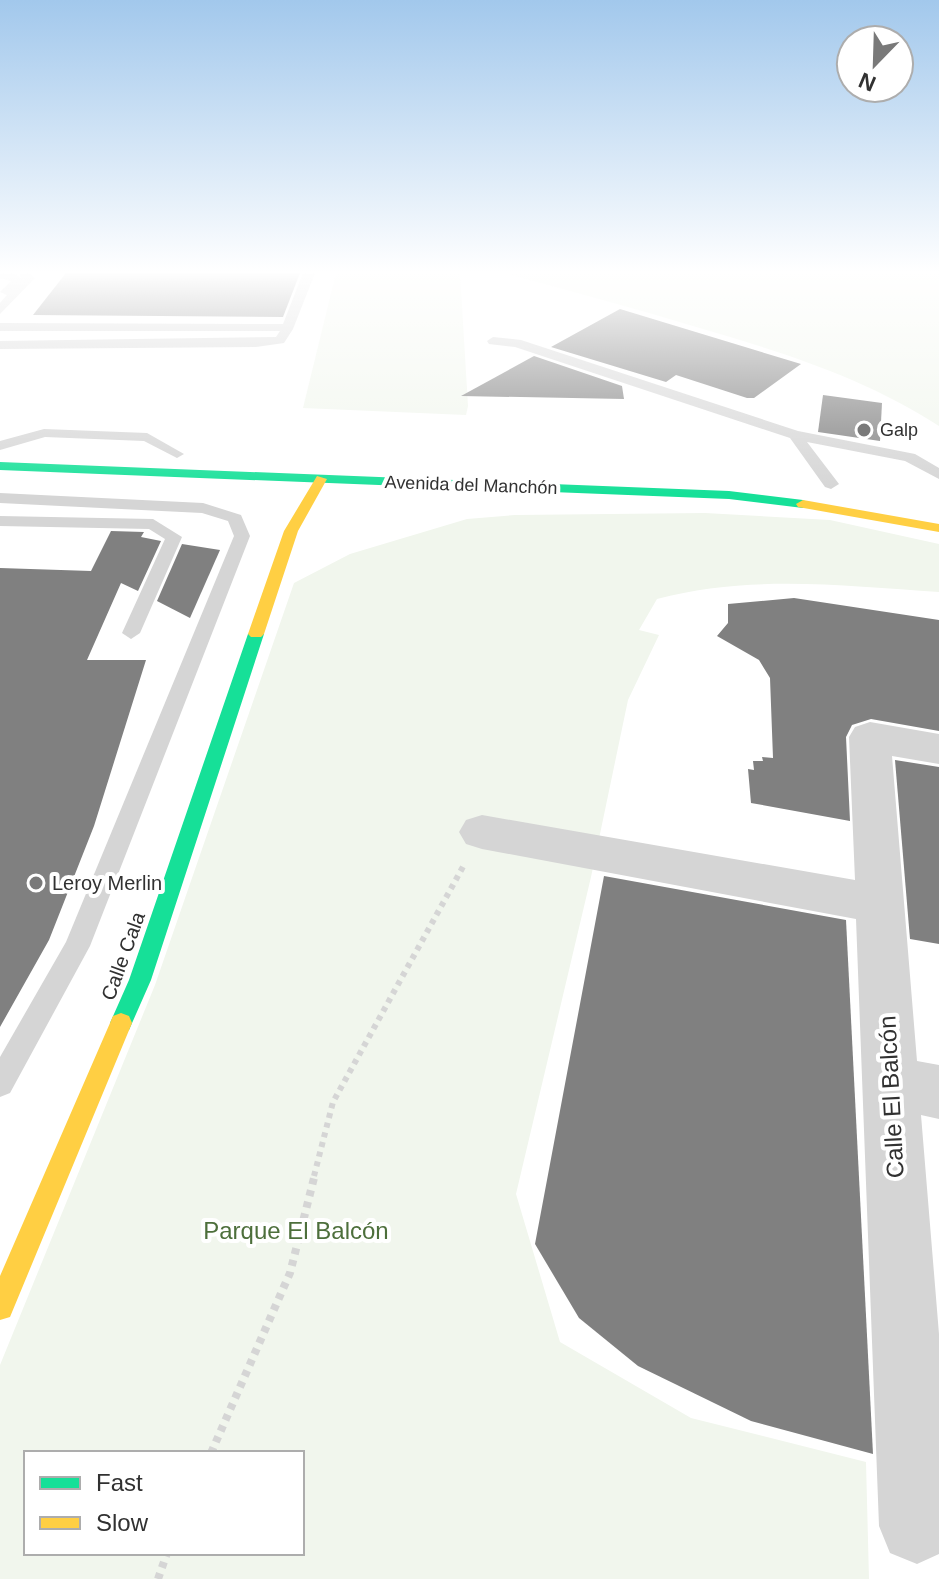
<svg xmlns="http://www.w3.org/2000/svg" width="939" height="1579" viewBox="0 0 939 1579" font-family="Arial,sans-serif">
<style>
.green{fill:#f1f6ed;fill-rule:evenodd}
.building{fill:#808080}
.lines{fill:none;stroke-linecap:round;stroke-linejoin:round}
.path-far1{stroke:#d5d5d5;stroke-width:6;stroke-dasharray:5 5;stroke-linecap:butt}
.path{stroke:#d5d5d5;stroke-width:8;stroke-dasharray:6 6;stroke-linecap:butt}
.lane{fill:#d5d5d5;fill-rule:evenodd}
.street{fill:#d5d5d5;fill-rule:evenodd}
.fast{fill:#16e098;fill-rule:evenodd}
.slow{fill:#ffcf43;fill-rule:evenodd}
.poi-dot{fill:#797979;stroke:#fff;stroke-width:3}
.labels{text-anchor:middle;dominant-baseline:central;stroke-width:8;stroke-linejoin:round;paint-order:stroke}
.far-poi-label{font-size:18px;fill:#313131;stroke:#fff;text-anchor:start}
.far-street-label{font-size:18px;fill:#313131;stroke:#fff}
.poi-label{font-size:20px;fill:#313131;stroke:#fff;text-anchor:start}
.street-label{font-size:20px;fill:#313131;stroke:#fff}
.near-street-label{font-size:24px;fill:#313131;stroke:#fff}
.near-park-label{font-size:24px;fill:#4d6f3b;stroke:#fff}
</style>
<rect width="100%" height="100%" fill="#fff"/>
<g class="green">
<path d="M336 273H460L468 406 466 415 303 408Z"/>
<path d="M502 273H939V426C867 379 785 353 703 329 636 309 569 290 502 273Z"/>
<path d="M705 513 830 520 939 544V592C845 586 749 574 657 599L639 630 659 635 628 700 591 877 516 1194 560 1342 691 1418 866 1462 869 1579H0V1365L155 985 294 583 350 554 467 519 515 515ZM26 1453H302V1553H26Z"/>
</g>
<g class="building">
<path d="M66 273H300L283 317 33 315Z"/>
<path d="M620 309 801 364 754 398H747L676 375 666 382 551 347Z"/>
<path d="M534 356 622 386 624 399 461 396Z"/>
<path d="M823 395 882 403 880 441 818 432Z"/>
<path d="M111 531 144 532 141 537 161 541 138 591 121 583 87 660H146L94 826 49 940 0 1027V568L91 571Z"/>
<path d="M182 544 220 550 190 618 157 601Z"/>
<path d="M794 598 939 620V731L871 719 852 725 846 737 850 821 751 803 748 769 754 770 753 761H763L762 757 773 758 770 678 759 660 717 636 728 623V604Z"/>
<path d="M895 760 939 767V944L910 939Z"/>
<path d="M604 876 846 920 873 1454 751 1421 638 1366 579 1318 535 1244Z"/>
</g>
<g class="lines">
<path class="path-far1" d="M314 1176 333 1102 464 865"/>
<g class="path">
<path d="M211 1453 290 1273 315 1174"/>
<path d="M158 1579 167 1553"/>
</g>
<g class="lane">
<path d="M0 273H14L22 279 19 273H30L35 278 0 314V303L7 295 0 292 11 281 0 278Z"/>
<path d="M303 273H315L293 329 284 343 256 347 0 349V341L276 337 280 331H0V323L283 324Z"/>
<path d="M493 337 521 340 798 431 915 454 939 468V479L905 461 807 442 839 484 831 489 825 487 790 438 515 347 489 344 487 341Z"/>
<path d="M44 429 147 433 184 454 177 458 144 441 45 437 0 450V441Z"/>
<path d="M0 493 203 503 241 515 250 536 90 946 10 1093 0 1097V1057L66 942 234 536 228 521 202 513 0 503Z"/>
<path d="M0 516 153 519 182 537 140 633 131 639 122 633 165 539 149 529 0 526Z"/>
</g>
<path class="street" d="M870 722 939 734V764L892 756 917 1061 939 1065V1119L921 1115 939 1334V1554L917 1564 890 1553 879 1526 856 919 482 849 466 844 459 832 466 820 482 815 855 880 849 737 855 727Z"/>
<g class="fast">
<path d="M0 462 729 491 803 500 810 504 803 508 729 499 0 470Z"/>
<path d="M256 629 264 634 151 980 129 1030 121 1033 113 1030 110 1023 129 980 248 634Z"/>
</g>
<g class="slow">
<path d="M317 476 327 479 298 531 264 634 261 637H251L248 634 284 531Z"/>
<path d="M803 500 939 524V532L798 507 796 504Z"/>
<path d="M121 1013 129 1016 132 1023 10 1317 0 1320V1276L110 1023 113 1016Z"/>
</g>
</g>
<linearGradient id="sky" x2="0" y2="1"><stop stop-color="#a2c8ec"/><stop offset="0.55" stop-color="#fff"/><stop offset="1" stop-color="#fff" stop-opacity="0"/></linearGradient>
<rect width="939" height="494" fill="url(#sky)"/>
<g class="poi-dot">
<circle cx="864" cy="430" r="8"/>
<circle cx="36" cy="883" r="8"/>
</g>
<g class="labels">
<g class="far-poi-label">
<text x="880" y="430">Galp</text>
</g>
<g class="far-street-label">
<text transform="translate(471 485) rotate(2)">Avenida del Manchón</text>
</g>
<g class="poi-label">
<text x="52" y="883">Leroy Merlin</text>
</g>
<g class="street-label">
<text transform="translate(123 956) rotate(-70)">Calle Cala</text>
</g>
<g class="near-street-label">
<text transform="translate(891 1097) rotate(-93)">Calle El Balcón</text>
</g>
<g class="near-park-label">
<text x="296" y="1230">Parque El Balcón</text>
</g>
</g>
<rect x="24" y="1451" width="280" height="104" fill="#ffffff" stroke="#adadad" stroke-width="2"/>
<rect x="40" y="1477" width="40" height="12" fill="#16e098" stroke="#adadad" stroke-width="2"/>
<text x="96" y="1491" font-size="24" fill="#313131">Fast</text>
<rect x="40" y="1517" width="40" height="12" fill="#ffcf43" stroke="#adadad" stroke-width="2"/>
<text x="96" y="1531" font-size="24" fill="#313131">Slow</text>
<g transform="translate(875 64) rotate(203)"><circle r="38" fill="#ffffff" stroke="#adadad" stroke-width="2"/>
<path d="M0-6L14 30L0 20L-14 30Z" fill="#797979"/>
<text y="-12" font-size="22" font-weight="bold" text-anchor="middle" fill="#313131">N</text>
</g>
</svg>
